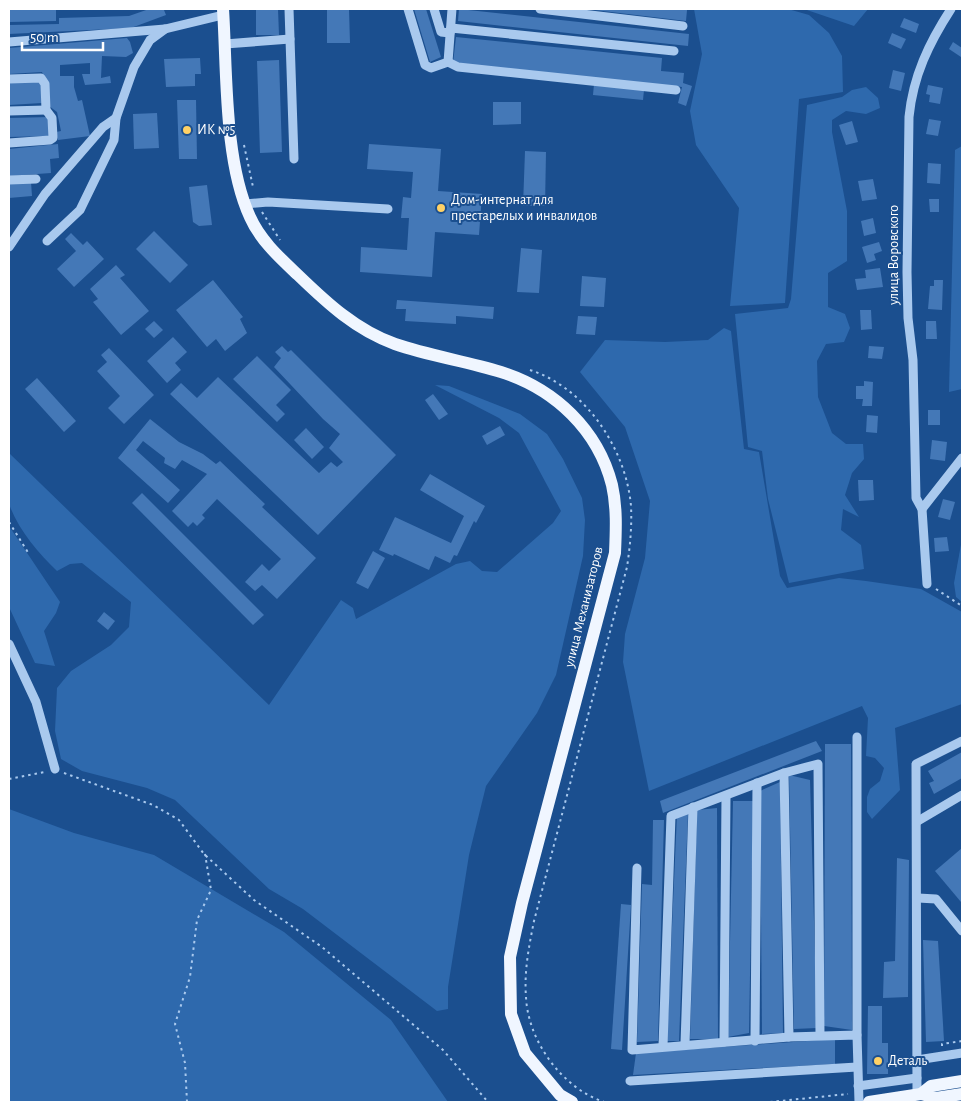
<svg xmlns="http://www.w3.org/2000/svg" width="971" height="1111" viewBox="0 0 971 1111" font-family="'Alegreya Sans',sans-serif">
<style>
.green{fill:#2e69ad}
.building{fill:#4478b7}
.lines{fill:none;stroke-linecap:round;stroke-linejoin:round}
.path{stroke:#a9c9ee;stroke-width:2;stroke-dasharray:2.5 4;stroke-linecap:butt}
.minor{stroke:#a9c9ee;stroke-width:9}
.major{stroke:#f0f6ff;stroke-width:12}
.poi-dot{fill:#ffd166;stroke:#1b4f8f;stroke-width:2}
.labels{text-anchor:middle;dominant-baseline:central;stroke-width:4;stroke-linejoin:round;paint-order:stroke}
.poi-label{font-size:14px;fill:#fff;stroke:#1b4f8f;text-anchor:start}
.street-label{font-size:14px;fill:#fff;stroke:#1b4f8f}
</style>
<rect width="100%" height="100%" fill="#1b4f8f"/>
<g class="green">
<path d="M694 9H788L809 15 829 33 842 56 843 92 799 99 785 303 730 306 739 208 696 145 690 111 702 54Z"/>
<path d="M804 9H868L854 26Z"/>
<path d="M866 87 878 98 880 108 866 114 846 111 832 120V132L847 211V261L828 273V307L845 314 850 328 844 342 826 344 817 361 818 397 832 433 846 444H863L864 459 852 473 845 495 859 517 843 509 841 530 861 545 864 569 789 583 768 499 762 451 748 447 735 314 788 308 791 299 807 105 842 97 852 90Z"/>
<path d="M962 146V389L949 392 955 150Z"/>
<path d="M724 328 731 331 744 449 759 452 780 576 787 588 839 578 866 581 921 589 962 612V704L895 728 900 790 872 819 867 812V797L870 789 880 781 884 768 875 758 866 756 868 718 862 706 649 791 623 662 625 634 645 558 650 501 625 427 580 372 605 340 665 342 708 340Z"/>
<path d="M435 385 449 386 520 414 547 434 563 459 582 498 585 520 583 556 556 675 537 713 486 786 469 855 448 987V1009L437 1011 303 909 269 889 175 800 147 788 82 771 61 759 55 731 57 688 71 671 111 645 129 627 131 602 82 563 70 564 57 571C38 553 18 529 9 504 5 493 9 466 9 453L269 705 341 600 353 608 356 619 456 564 470 561 482 571 497 572 553 523 561 511 519 433 499 418Z"/>
<path d="M9 526 60 602 56 613 44 631 55 666 35 663 9 607Z"/>
<path d="M962 539V602L956 597 954 583Z"/>
<path d="M9 809 74 833 154 855 284 932 391 1020 448 1102H9Z"/>
</g>
<g class="building">
<path d="M9 9H56V21L9 22Z"/>
<path d="M149 9H168L164 10 166 15 131 28 9 34V25L59 24V18L129 16Z"/>
<path d="M256 9H278L279 35H256Z"/>
<path d="M327 9H349L350 43H327Z"/>
<path d="M414 9H426L441 57 430 62Z"/>
<path d="M459 9 689 34 688 46 458 21Z"/>
<path d="M586 9H679L687 10 686 21Z"/>
<path d="M904 18 919 24 916 33 900 27Z"/>
<path d="M892 33 906 39 901 49 888 43Z"/>
<path d="M456 37 662 58 661 71 684 73 683 83 692 86 686 106 678 103 682 87 453 63Z"/>
<path d="M127 38 130 42 133 53 126 57 102 56 101 78 110 76 111 83 85 85 82 74H90V63L60 65V76H74V87L78 101 82 100 90 136 58 140 56 132 61 131 57 112 49 106 47 85 42 72 9 74V48Z"/>
<path d="M953 42 962 48 961 57 949 49Z"/>
<path d="M200 58 201 74H195V86L166 87 164 59Z"/>
<path d="M279 60 282 152 260 153 257 61Z"/>
<path d="M893 70 905 73 901 91 889 88Z"/>
<path d="M41 81 42 103 9 105V83Z"/>
<path d="M594 84 644 90 643 100 593 95Z"/>
<path d="M928 85 943 88 940 104 929 102 930 95 926 94Z"/>
<path d="M177 100H196L197 159H179Z"/>
<path d="M493 102H521V124L493 125Z"/>
<path d="M157 113 159 148 134 149 133 114Z"/>
<path d="M49 117V136L9 137V118Z"/>
<path d="M929 119 941 121 938 136 926 134Z"/>
<path d="M852 121 858 142 846 145 839 125Z"/>
<path d="M58 144 59 158 50 159 51 173 9 176V149Z"/>
<path d="M369 144 441 149 438 191 482 194 479 235 435 232 432 277 360 272 361 247 407 250 409 218H401L403 197 411 198 413 172 367 169Z"/>
<path d="M525 151 546 152 545 206H523Z"/>
<path d="M928 163 941 164 940 184 927 183Z"/>
<path d="M873 179 877 199 862 201 858 181Z"/>
<path d="M31 182 32 196 9 198V184Z"/>
<path d="M207 185 212 225 199 226 193 222 189 187Z"/>
<path d="M929 199H939V212H930Z"/>
<path d="M873 218 876 233 864 236 861 221Z"/>
<path d="M154 231 188 265 170 283 136 249Z"/>
<path d="M71 233 83 245 87 241 104 259 74 287 57 269 76 251 65 239Z"/>
<path d="M879 242 882 251 874 254 876 260 867 263 862 247Z"/>
<path d="M521 248 542 250 539 293 517 292Z"/>
<path d="M116 265 125 275 120 278 149 311 121 335 93 302 98 299 90 289Z"/>
<path d="M880 268 883 287 857 290 855 279 866 278 865 270Z"/>
<path d="M582 276 606 278 604 307 580 306Z"/>
<path d="M213 280 243 317 240 319 247 333 225 351 216 339 207 347 176 310Z"/>
<path d="M934 280H943L942 310 928 309 930 286H934Z"/>
<path d="M397 300 494 307 493 319 456 316V324L405 321 406 309H396Z"/>
<path d="M860 310H871L872 329 861 330Z"/>
<path d="M578 316 597 317 595 335 576 334Z"/>
<path d="M154 321 163 330 154 338 145 329Z"/>
<path d="M926 321H936L937 339H926Z"/>
<path d="M173 337 187 352 175 363 181 370 167 383 147 361Z"/>
<path d="M282 346 288 352 291 350 396 455 318 535 170 394 181 383 197 398 218 377 319 473 331 462 337 467 343 462 329 448 340 434 323 419 274 367 281 358 275 352Z"/>
<path d="M869 346 884 347 882 359 868 358Z"/>
<path d="M109 348 154 395 124 424 108 408 120 396 97 371 107 362 101 355Z"/>
<path d="M257 356 291 390 276 405 285 414 277 422 233 379Z"/>
<path d="M37 378 76 421 64 432 25 389Z"/>
<path d="M864 381 873 382 872 406H862L863 399H856V386H864Z"/>
<path d="M433 394 448 414 439 420 425 400Z"/>
<rect x="928" y="410" width="12" height="15"/>
<path d="M867 415 878 416 877 433 866 432Z"/>
<path d="M150 419 179 442 203 454 216 464 220 461 265 504 262 507 316 558 277 599 262 585 255 591 245 582 262 564 269 571 281 559 217 499 202 515 205 518 197 526 193 522 188 527 172 511 207 474 182 460 175 469 164 463 165 458 143 441 136 450 180 490 168 503 118 458Z"/>
<path d="M500 426 505 435 487 445 482 436Z"/>
<path d="M306 428 324 447 312 459 294 440Z"/>
<path d="M932 440 947 442 945 461 930 459Z"/>
<path d="M430 474 485 506 476 523 474 521 457 556 454 555 450 563 435 556 429 570 394 554 393 556 379 550 395 517 451 543 464 516 420 490Z"/>
<path d="M858 480H873L874 500 859 501Z"/>
<path d="M142 493 264 615 253 625 132 503Z"/>
<path d="M943 499 955 502 950 520 938 517Z"/>
<path d="M947 537 949 551 935 552 934 538Z"/>
<path d="M373 551 385 558 368 589 356 583Z"/>
<path d="M104 612 115 621 108 630 97 621Z"/>
<path d="M816 741 822 751 663 813 660 801Z"/>
<path d="M825 744H851L852 1030 824 1026Z"/>
<path d="M962 752V778L934 794 929 783 934 781 928 771Z"/>
<path d="M789 775 810 780 817 1028 794 1029Z"/>
<path d="M780 782 783 1033 762 1034 760 791Z"/>
<path d="M733 801H753L749 1033 728 1037Z"/>
<path d="M717 808 718 1039H690L697 810Z"/>
<path d="M688 813 679 1041H667L677 814Z"/>
<path d="M653 820H664L658 1041 637 1042 642 884 652 885Z"/>
<path d="M962 848V901L961 902 935 871Z"/>
<path d="M897 858 909 860 908 997 883 998 884 962 895 961Z"/>
<path d="M621 904 631 905 622 1050 611 1049Z"/>
<path d="M923 940 938 941 944 1041 926 1042Z"/>
<path d="M868 1006H882V1043H888V1074H867Z"/>
<path d="M835 1039V1064L633 1075 636 1053Z"/>
</g>
<g class="lines">
<g class="path">
<path d="M244 145 253 187"/>
<path d="M262 212 280 240"/>
<path d="M530 370C586 388 626 449 631 506 632 527 630 547 627 567L534 921C529 946 524 971 526 997 528 1041 562 1088 604 1102"/>
<path d="M9 522 29 554"/>
<path d="M936 589 962 606"/>
<path d="M64 773 153 805 179 820 204 854 254 900 322 947 443 1050 488 1102"/>
<path d="M9 779 45 772"/>
<path d="M942 1046V1044L962 1041"/>
<path d="M187 1102 185 1063 175 1024 190 977 197 920 211 890 205 854"/>
<path d="M770 1102 848 1094"/>
</g>
<g class="minor">
<path d="M289 9 294 159"/>
<path d="M408 9 425 65 431 68 448 62 452 9"/>
<path d="M434 9 441 32 450 33"/>
<path d="M540 9 683 26"/>
<path d="M451 28 674 51"/>
<path d="M9 42 165 29 223 15"/>
<path d="M225 44 290 39"/>
<path d="M448 62 458 67 676 90"/>
<path d="M9 79 41 78 45 84 46 110 52 118 53 138 50 140 9 143"/>
<path d="M9 111 46 110"/>
<path d="M9 180 36 179"/>
<path d="M245 204 268 202 388 209"/>
<path d="M47 241 80 210 114 140 116 118 134 67 150 40 165 29"/>
<path d="M9 247 45 194 103 127 116 118"/>
<path d="M922 509 962 458"/>
<path d="M927 584 922 509 916 498 913 360 908 318 907 272 909 117C913 76 929 43 951 9"/>
<path d="M9 644 36 702 55 769"/>
<path d="M857 737V1035"/>
<path d="M784 773 789 1037"/>
<path d="M918 821 962 795"/>
<path d="M637 868 632 1050 789 1037 857 1035 859 1102"/>
<path d="M918 898 936 899 962 931"/>
<path d="M755 1041 757 783"/>
<path d="M724 1042 726 796"/>
<path d="M685 1044 693 807"/>
<path d="M663 1046 671 816 784 773 818 764 820 1035"/>
<path d="M917 1060 962 1053"/>
<path d="M630 1081 857 1067"/>
<path d="M858 1086 917 1078"/>
<path d="M917 1094 916 764 962 741"/>
</g>
<g class="major">
<path d="M223 9C227 71 224 161 250 217 260 240 280 258 298 275 327 303 356 330 395 344 430 356 466 361 501 372 555 389 598 430 612 485 617 507 616 530 615 553L522 903 510 957 511 1014 525 1053 560 1095 572 1102"/>
<path d="M921 1094 936 1098 962 1094"/>
<path d="M869 1102 921 1094 931 1086 962 1081"/>
</g>
</g>
<g class="poi-dot">
<circle cx="187" cy="130" r="5"/>
<circle cx="441" cy="208" r="5"/>
<circle cx="878" cy="1061" r="5"/>
</g>
<g class="labels">
<g class="poi-label">
<text x="197" y="130">ИК №5</text>
<text x="451" y="200">Дом-интернат для<tspan x="451" dy="16">престарелых и инвалидов</tspan></text>
<text x="888" y="1061">Деталь</text>
</g>
<g class="street-label">
<text transform="translate(894 255) rotate(-90)">улица Воровского</text>
<text transform="translate(584 607) rotate(-76)">улица Механизаторов</text>
</g>
</g>
<rect width="971" height="1111" fill="none" stroke="#ffffff" stroke-width="20"/>
<path d="M22 42v8h81v-8" fill="none" stroke="#ffffff" stroke-width="2.5"/>
<text x="30" y="42" font-size="15" fill="#ffffff" stroke="#1b4f8f" stroke-width="4" paint-order="stroke">50 m</text>
</svg>
